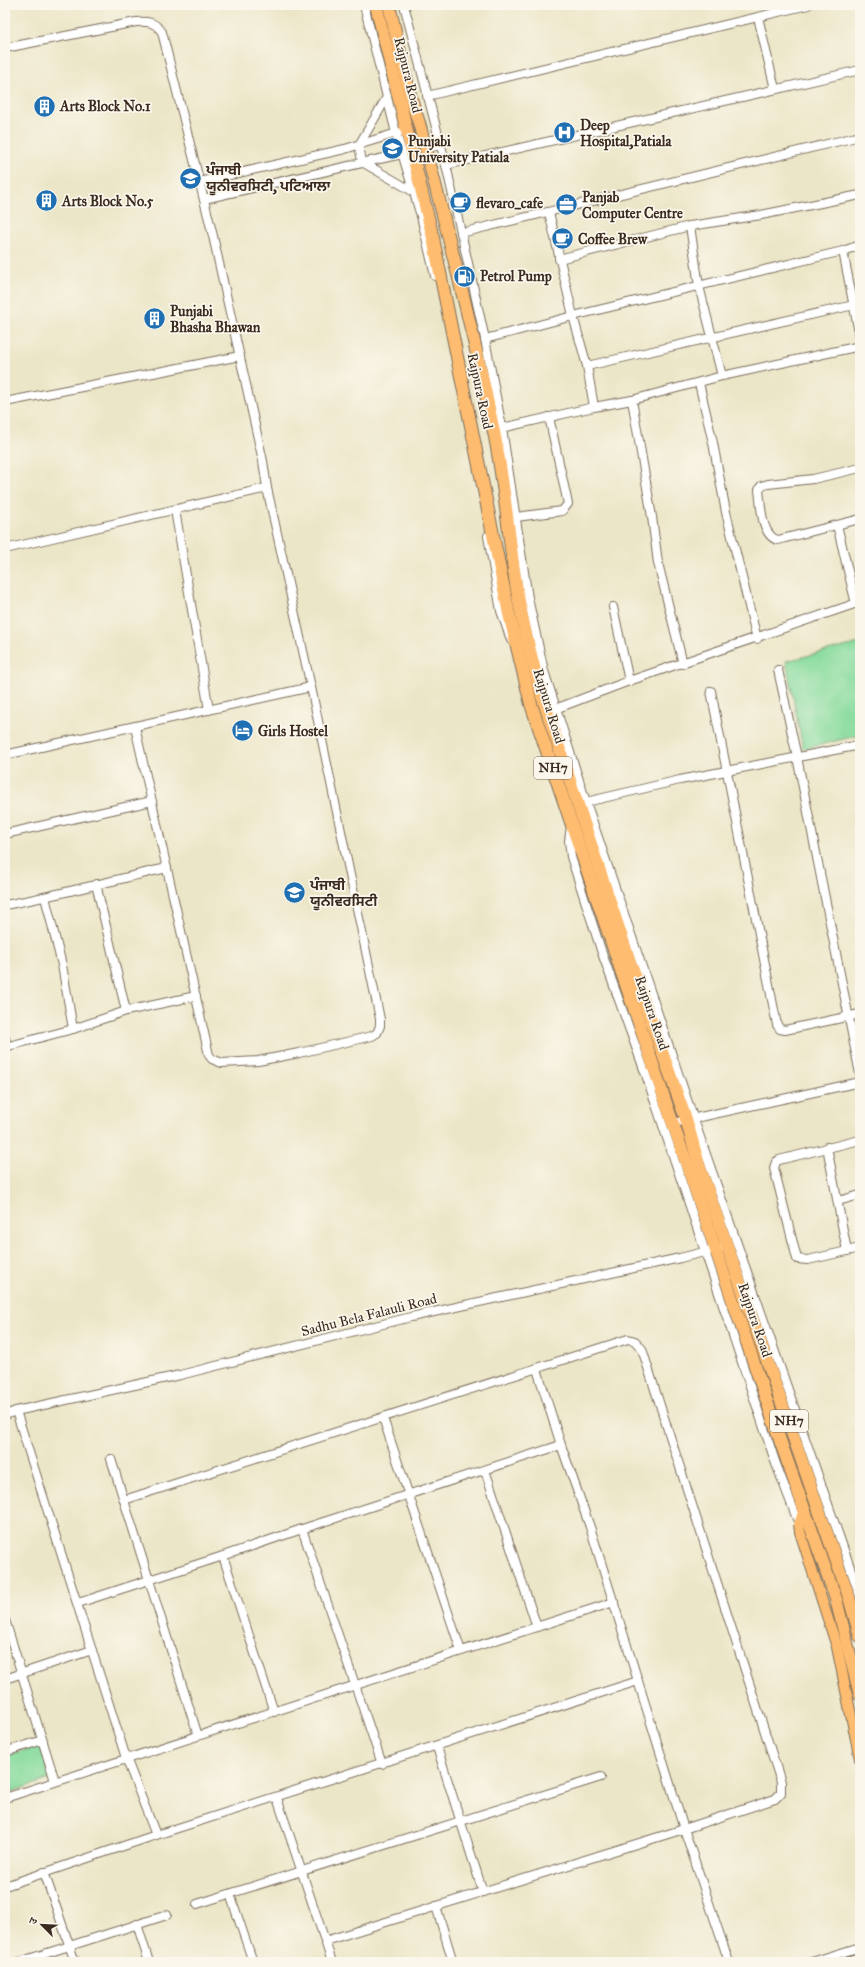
<svg xmlns="http://www.w3.org/2000/svg" width="865" height="1967" viewBox="0 0 865 1967" font-family="'IM FELL Great Primer','Noto Serif Devanagari','Noto Sans Gurmukhi',serif">
<style>
.green{fill:#87db9d;stroke:#61825e}
.lines{fill:none;stroke-linecap:round;stroke-linejoin:round}
.minor-tunnel{stroke:#c9c0a6;stroke-width:8;stroke-dasharray:8 4;stroke-linecap:butt}
.minor-casing{stroke:#796c5a;stroke-width:10}
.major-casing{stroke:#796c5a;stroke-width:12}
.highway-casing{stroke:#796c5a;stroke-width:14}
.minor{stroke:#fff;stroke-width:8}
.major{stroke:#febc70;stroke-width:10}
.highway{stroke:#febc70;stroke-width:12}
.labels{text-anchor:middle;dominant-baseline:central;stroke-width:3.5;stroke-linejoin:round;paint-order:stroke}
.shield{fill:#fbf7ec;stroke:#75685c;stroke-width:1}
.shield-label{font-size:13px;font-weight:bold;fill:#3b2a1e}
.street-label{font-size:14px;fill:#3b2a1e;stroke:#fbf7ec}
.poi-label{font-size:14px;font-weight:bold;fill:#3b2a1e;stroke:#fbf7ec;text-anchor:start}
</style>
<rect width="100%" height="100%" fill="#fbf7ec"/>
<filter id="ink" filterUnits="userSpaceOnUse"><feTurbulence type="fractalNoise" baseFrequency=".025" numOctaves="2"/><feDisplacementMap in="SourceGraphic" scale="8" xChannelSelector="R" yChannelSelector="G"/><feConvolveMatrix kernelMatrix="1 2 1 2 8 2 1 2 1" color-interpolation-filters="sRGB"/></filter>
<filter id="wash" filterUnits="userSpaceOnUse"><feTurbulence type="fractalNoise" baseFrequency=".012" numOctaves="4" result="noise"/><feDisplacementMap in="SourceGraphic" scale="16" xChannelSelector="R" yChannelSelector="G"/><feGaussianBlur stdDeviation="0.9" result="paint"/><feColorMatrix in="noise" values="0 0 0 0 0 0 0 0 0 0 0 0 0 0 0 0 0 1.4 0 .05"/><feComposite in="paint" operator="in"/></filter>
<g filter="url(#wash)">
<rect width="100%" height="100%" fill="#ece6c8"/>
<g class="green">
<path d="M860 643V735L803 749 786 661Z"/>
<path d="M40 1745 50 1779 5 1794V1756Z"/>
</g>
</g>
<g filter="url(#ink)">
<g class="lines">
<path class="minor-tunnel" d="M403 131 427 124"/>
<defs>
<g id="minor">
<path d="M364 5 396 133 421 216 435 276"/>
<path d="M404 5 446 165 485 339 502 428 528 598 544 671 586 802 693 1117 860 1596"/>
<path d="M758 17 775 89"/>
<path d="M5 48 136 22C148 21 155 22 162 32L213 236 263 461 267 488 5 549"/>
<path d="M427 96 808 5"/>
<path d="M387 97 359 145 362 162 414 192"/>
<path d="M432 147 440 145"/>
<path d="M446 165 860 70"/>
<path d="M199 182 345 149 400 132"/>
<path d="M204 199 406 153"/>
<path d="M549 212 573 316 587 366 594 407"/>
<path d="M690 226 699 286 722 376"/>
<path d="M461 233 860 136"/>
<path d="M843 251 860 338"/>
<path d="M559 259 690 226 761 215 860 195"/>
<path d="M485 339 573 316 843 251 860 245"/>
<path d="M587 366 854 305"/>
<path d="M699 383 713 443 726 512 757 639"/>
<path d="M632 400 652 517 658 563 683 664"/>
<path d="M5 402 240 356"/>
<path d="M502 428 594 407 632 400 722 376 860 346"/>
<path d="M860 468 813 479 768 484 761 486 759 490C761 505 761 536 778 540L860 519"/>
<path d="M175 510 209 710"/>
<path d="M516 517 562 511 568 504 549 417"/>
<path d="M837 525 856 604"/>
<path d="M488 536 501 611 511 640"/>
<path d="M613 607 629 681"/>
<path d="M778 670 797 757 860 1074"/>
<path d="M711 691 777 1025 780 1029 785 1030 860 1014"/>
<path d="M555 709 629 681 860 602"/>
<path d="M135 727 209 1055 212 1059 222 1063 258 1061 299 1053 372 1036 377 1033 380 1026V1019L311 687"/>
<path d="M5 755 311 687 267 488"/>
<path d="M586 802 680 780 860 745"/>
<path d="M571 826 569 841 571 857 602 953 646 1075 776 1464 799 1524"/>
<path d="M5 834 152 801"/>
<path d="M96 884 126 1011"/>
<path d="M45 897 62 965 73 1029"/>
<path d="M5 905C60 895 113 880 167 868"/>
<path d="M5 1038 7 1046"/>
<path d="M5 1047 73 1029 126 1011 196 996"/>
<path d="M673 1123 860 1082"/>
<path d="M860 1140 779 1160 776 1162 774 1168 797 1259 808 1260 860 1248"/>
<path d="M827 1147 847 1251"/>
<path d="M838 1201 860 1195"/>
<path d="M537 1369 561 1445"/>
<path d="M5 1415 16 1411 180 1375 411 1317 680 1258 720 1248"/>
<path d="M383 1418 461 1651"/>
<path d="M111 1459 198 1736"/>
<path d="M485 1470 537 1627"/>
<path d="M124 1500 628 1339 635 1341 642 1349 781 1782V1793L775 1799 684 1829 729 1962"/>
<path d="M302 1529 561 1445 590 1527 638 1681"/>
<path d="M223 1556 274 1712"/>
<path d="M78 1603 223 1556 302 1529 382 1764"/>
<path d="M5 1620 55 1781"/>
<path d="M5 1679 92 1650"/>
<path d="M437 1747 483 1892"/>
<path d="M5 1752 43 1740"/>
<path d="M5 1798 614 1602"/>
<path d="M156 1835 638 1681 684 1829 325 1941 277 1798"/>
<path d="M44 1872 75 1962"/>
<path d="M5 1886 156 1835 126 1758 16 1411"/>
<path d="M230 1894 253 1962"/>
<path d="M197 1904 601 1777"/>
<path d="M436 1906 453 1962"/>
<path d="M137 1924 149 1962"/>
<path d="M325 1941 332 1962"/>
<path d="M19 1962 167 1915"/>
<path d="M812 1962 860 1947"/>
<path d="M843 1962 860 1957"/>
</g>
<path id="major" d="M804 1510 799 1524 800 1532 837 1647 860 1759"/>
<g id="highway">
<path d="M376 5 433 238 509 614 531 704 781 1443 836 1599 860 1695"/>
<path d="M389 5 411 99 419 123C446 225 473 329 494 432 504 480 508 529 515 578 521 618 531 657 542 696L630 962 686 1119 699 1165 849 1597 860 1636"/>
</g>
</defs>
<use href="#minor" class="minor-casing"/>
<use href="#major" class="major-casing"/>
<use href="#highway" class="highway-casing"/>
<use href="#minor" class="minor"/>
<use href="#major" class="major"/>
<use href="#highway" class="highway"/>
</g>
</g>
<defs>
<symbol id="building-disc" viewBox="-11 -11 22 22"><circle r="9.5" fill="#1f6fb2" stroke="#fbf7ec"/><path d="M-4-6H4V6H1V3H-1V6H-4ZM-2.5-4.3h1.7v1.8h-1.7ZM.8-4.3h1.7v1.8H.8ZM-2.5-1h1.7V.8h-1.7ZM.8-1h1.7V.8H.8Z" fill="#fff"/></symbol>
<symbol id="hospital-disc" viewBox="-11 -11 22 22"><circle r="9.5" fill="#1f6fb2" stroke="#fbf7ec"/><path d="M-5-5h3v3.5h4V-5h3V5h-3V1.5h-4V5h-3Z" fill="#fff"/></symbol>
<symbol id="university-disc" viewBox="-11 -11 22 22"><circle r="9.5" fill="#1f6fb2" stroke="#fbf7ec"/><path d="M0-5L7-2L0 1L-7-2ZM-4 1L0 2.5L4 1V4Q0 6-4 4Z" fill="#fff"/></symbol>
<symbol id="cafe-disc" viewBox="-11 -11 22 22"><circle r="9.5" fill="#1f6fb2" stroke="#fbf7ec"/><path d="M-5.5-4.5H6V0H3Q3 3.5 0 3.5H-2.5Q-5.5 3.5-5.5 0ZM3-3.2v2h1.7v-2ZM-6 4.5H4V6H-6Z" fill="#fff"/></symbol>
<symbol id="office-disc" viewBox="-11 -11 22 22"><circle r="9.5" fill="#1f6fb2" stroke="#fbf7ec"/><path d="M-6-3h4V-5.5h4V-3h4V5H-6ZM-1-4.5V-3h2v-1.5ZM-6 0V1H6V0Z" fill="#fff"/></symbol>
<symbol id="fuel-disc" viewBox="-11 -11 22 22"><circle r="9.5" fill="#1f6fb2" stroke="#fbf7ec"/><path d="M-5.5-6h7V0h2V4h1.3V-2.5L3-4.5l.8-.8L6-3V5H2.5V1h-1V6h-7ZM-4.2-4.7v3.2H.2V-4.7Z" fill="#fff"/></symbol>
<symbol id="hotel-disc" viewBox="-11 -11 22 22"><circle r="9.5" fill="#1f6fb2" stroke="#fbf7ec"/><path d="M-6-4.5h1.5V1H6V5H4.5V3h-9V5H-6ZM-4 0a1.8 1.8 0 1 1 3.6 0ZM.5 0V-2.5h3Q6-2.5 6 0Z" fill="#fff"/></symbol>
</defs>
<g fill-rule="evenodd">
<use href="#building-disc" x="32" y="94" width="25" height="25"/>
<use href="#hospital-disc" x="552" y="120" width="25" height="25"/>
<use href="#university-disc" x="380" y="136" width="25" height="25"/>
<use href="#university-disc" x="178" y="166" width="25" height="25"/>
<use href="#building-disc" x="34" y="188" width="25" height="25"/>
<use href="#cafe-disc" x="448" y="190" width="25" height="25"/>
<use href="#office-disc" x="554" y="192" width="25" height="25"/>
<use href="#cafe-disc" x="550" y="226" width="25" height="25"/>
<use href="#fuel-disc" x="452" y="264" width="25" height="25"/>
<use href="#building-disc" x="142" y="306" width="25" height="25"/>
<use href="#hotel-disc" x="230" y="718" width="25" height="25"/>
<use href="#university-disc" x="282" y="880" width="25" height="25"/>
</g>
<g class="labels">
<g class="shield">
<rect x="534" y="757" width="38" height="22" rx="3"/>
<rect x="770" y="1410" width="38" height="22" rx="3"/>
</g>
<g class="shield-label">
<text x="553" y="768">NH7</text>
<text x="789" y="1421">NH7</text>
</g>
<g class="street-label">
<text transform="translate(408 75) rotate(76)">Rajpura Road</text>
<text transform="translate(480 391) rotate(78)">Rajpura Road</text>
<text transform="translate(549 706) rotate(73)">Rajpura Road</text>
<text transform="translate(652 1013) rotate(71)">Rajpura Road</text>
<text transform="translate(369 1315) rotate(-14)">Sadhu Bela Falauli Road</text>
<text transform="translate(755 1320) rotate(71)">Rajpura Road</text>
</g>
<g class="poi-label">
<text x="60" y="106">Arts Block No.1</text>
<text x="580" y="125">Deep<tspan x="580" dy="16">Hospital,Patiala</tspan></text>
<text x="408" y="141">Punjabi<tspan x="408" dy="16">University Patiala</tspan></text>
<text x="206" y="170">ਪੰਜਾਬੀ<tspan x="206" dy="16">ਯੂਨੀਵਰਸਿਟੀ, ਪਟਿਆਲਾ</tspan></text>
<text x="582" y="197">Panjab<tspan x="582" dy="16">Computer Centre</tspan></text>
<text x="62" y="201">Arts Block No.5</text>
<text x="476" y="203">flevaro_cafe</text>
<text x="578" y="239">Coffee Brew</text>
<text x="480" y="276">Petrol Pump</text>
<text x="170" y="311">Punjabi<tspan x="170" dy="16">Bhasha Bhawan</tspan></text>
<text x="258" y="731">Girls Hostel</text>
<text x="310" y="885">ਪੰਜਾਬੀ<tspan x="310" dy="16">ਯੂਨੀਵਰਸਿਟੀ</tspan></text>
</g>
</g>
<rect width="865" height="1967" fill="none" stroke="#fbf7ec" stroke-width="20"/>
<g transform="translate(42 1925) rotate(294)" stroke="#fbf7ec" stroke-width="3" paint-order="stroke">
<path d="M0-3L7 15L0 10L-7 15Z" fill="#3b2a1e"/>
<text y="-6" font-size="11" font-weight="bold" text-anchor="middle" fill="#3b2a1e">उ</text>
</g>
</svg>
